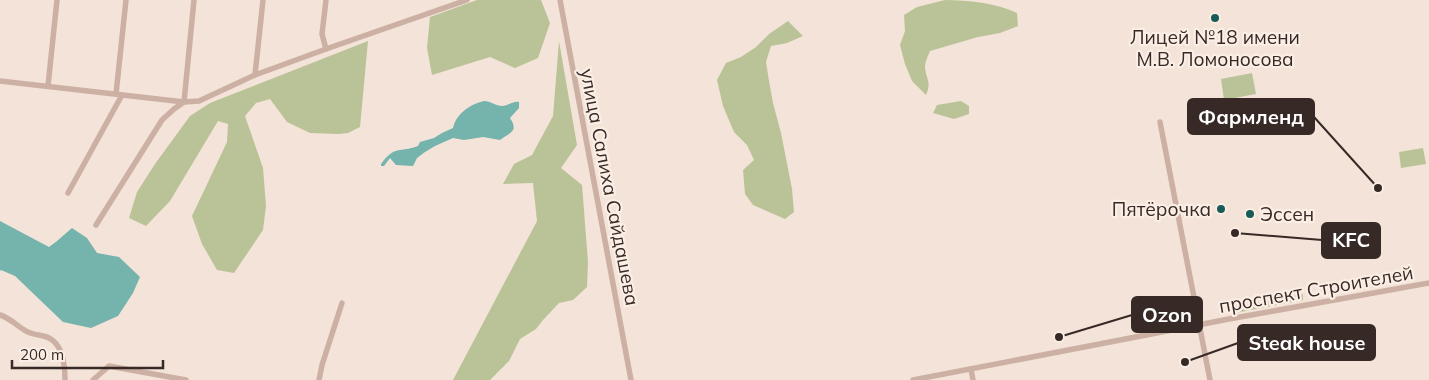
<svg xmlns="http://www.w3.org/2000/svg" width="1429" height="380" viewBox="0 0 1429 380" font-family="Mulish,sans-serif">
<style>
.green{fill:#bac397}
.water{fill:#75b3ad}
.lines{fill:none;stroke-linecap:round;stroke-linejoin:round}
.minor{stroke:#ccb0a3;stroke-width:5.5}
.poi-dot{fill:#185b57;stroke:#fbeee5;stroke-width:2}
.labels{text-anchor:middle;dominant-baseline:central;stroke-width:4.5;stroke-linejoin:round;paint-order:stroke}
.poi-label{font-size:19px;fill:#372926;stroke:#fbeee5}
.street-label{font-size:19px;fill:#372926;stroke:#fbeee5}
.leader{fill:none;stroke:#372926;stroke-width:2}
.callout-dot{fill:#372926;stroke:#fbeee5;stroke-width:2}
.callout{fill:#372926;stroke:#372926;stroke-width:2}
.callout-label{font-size:20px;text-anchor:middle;font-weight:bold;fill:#fff}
</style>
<rect width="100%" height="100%" fill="#f3e3d8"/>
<g class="green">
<path d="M477 0H541L550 23 538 58 515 68 490 57 432 75 427 48 430 17Z"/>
<path d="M945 0C968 0 996 3 1017 13L1018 26 1000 33 978 37 930 51C928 56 925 62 925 67 926 79 932 82 926 95L912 81 905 64 900 45 905 31 904 15 917 7Z"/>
<path d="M788 21 803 36 787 43 771 46 766 62 769 81 773 103 781 133 792 189 794 212 785 219 753 205 745 194 743 170 754 160 747 145 734 132 723 106 717 80 726 63 741 57 756 47 769 34Z"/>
<path d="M368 41 360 127 348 133 339 134 310 133 287 122 270 99 256 103 245 116 263 168 266 206 263 230 234 273 217 270 202 244 192 216 227 142 228 124 218 121 170 201 146 226 129 218 137 192 155 164 190 116 210 103Z"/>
<path d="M559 41 577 145 561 168 582 185 588 262 587 287 573 300 559 303 543 320 536 329 520 339 509 361 490 380H453L537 221 533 183 503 184 514 164 532 155 553 116Z"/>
<path d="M1252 73 1256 94 1224 100 1221 79Z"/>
<path d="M961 101 969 106V114L954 119 933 113 937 105Z"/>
<path d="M1423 148 1426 164 1401 168 1399 152Z"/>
<path d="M1303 294V300L1235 313V307Z"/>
</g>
<g class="water">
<path d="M484 101C490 101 496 106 502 106 508 106 513 101 519 102V108L510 118C519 132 510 132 500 140L483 137 464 140 453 138 435 146 425 152 417 158 413 166 396 165 390 158 384 166H381V164C395 145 399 153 418 146L420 142 434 138 442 133 453 128C456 114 470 104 484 101Z"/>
<path d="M0 221 49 247 57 241 72 228 87 238 97 253 119 257 140 277 133 293 118 316 91 328 63 322 15 276 1 270 0 271Z"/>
</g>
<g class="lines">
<g class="minor">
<path d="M560 0 631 380"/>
<path d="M326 49 322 34 326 0"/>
<path d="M255 75 263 0"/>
<path d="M0 81 184 102 199 101 255 75 326 49 467 0"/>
<path d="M48 86 57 0"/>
<path d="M116 94 126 0"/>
<path d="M1160 122 1210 380"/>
<path d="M68 193 122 95"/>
<path d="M96 225 162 120 174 109 184 102 194 0"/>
<path d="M0 315C10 318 17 326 26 331 34 336 42 334 49 338 63 345 65 366 65 380"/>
<path d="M971 369 973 380"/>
<path d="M93 380 109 366 186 380"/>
<path d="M319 380 322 365 342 303"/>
<path d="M913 380 1229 319 1429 283"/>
</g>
</g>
<g class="poi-dot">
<circle cx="1215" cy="18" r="5"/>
<circle cx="1221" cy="209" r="5"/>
<circle cx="1250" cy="214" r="5"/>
</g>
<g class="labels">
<g class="poi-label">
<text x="1215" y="37">Лицей №18 имени<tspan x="1215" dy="22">М.В. Ломоносова</tspan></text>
<text x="1211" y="209" text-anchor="end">Пятёрочка</text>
<text x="1260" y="214" text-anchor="start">Эссен</text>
</g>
<g class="street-label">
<text transform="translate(610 187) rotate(79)">улица Салиха Сайдашева</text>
<text transform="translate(1316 289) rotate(-10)">проспект Строителей</text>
</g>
</g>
<path class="leader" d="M1378 188L1314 117M1235 233L1322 240M1059 337L1132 315M1185 362L1238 343"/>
<g class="callout-dot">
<circle cx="1378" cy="188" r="5"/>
<circle cx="1235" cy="233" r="5"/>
<circle cx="1059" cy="337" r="5"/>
<circle cx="1185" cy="362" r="5"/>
</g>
<g class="callout">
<rect x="1188" y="99" width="126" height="35" rx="5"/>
<rect x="1322" y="223" width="58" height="35" rx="5"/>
<rect x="1132" y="297" width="70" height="35" rx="5"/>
<rect x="1238" y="325" width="137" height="35" rx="5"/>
</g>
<g class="callout-label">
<text x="1251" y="124">Фармленд</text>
<text x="1351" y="247">KFC</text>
<text x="1167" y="322">Ozon</text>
<text x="1307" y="350">Steak house</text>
</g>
<path d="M12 360v8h151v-8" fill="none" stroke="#372926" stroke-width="2.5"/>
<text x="20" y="360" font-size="15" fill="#372926" stroke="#fbeee5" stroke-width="4" paint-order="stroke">200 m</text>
</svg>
